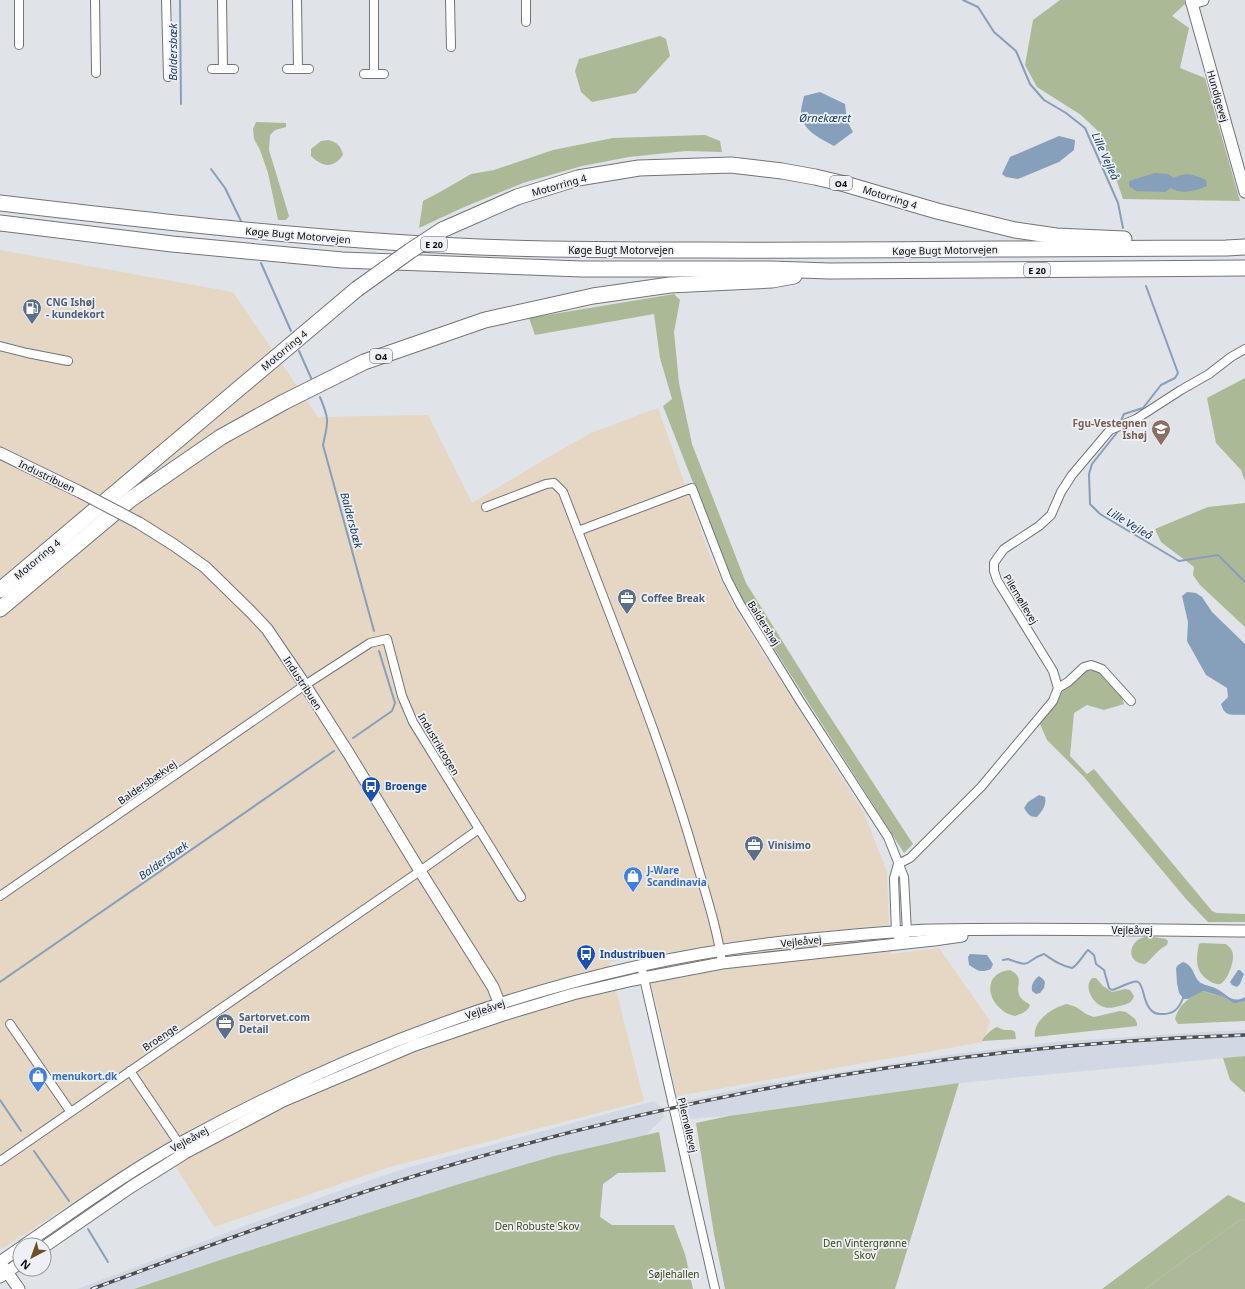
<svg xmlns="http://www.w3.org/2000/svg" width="1245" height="1289" viewBox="0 0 1245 1289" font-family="'Noto Sans',sans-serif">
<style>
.built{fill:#d1d8e3}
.industrial{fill:#e5d7c4}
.green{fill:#acb899}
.forest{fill:#acb997}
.water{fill:#869fbb}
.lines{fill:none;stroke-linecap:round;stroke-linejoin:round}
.stream{stroke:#869fbb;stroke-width:2}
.minor-casing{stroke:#717478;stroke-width:10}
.tertiary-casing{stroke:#717478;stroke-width:13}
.motorway-casing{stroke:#717478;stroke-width:17}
.minor{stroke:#fff;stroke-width:8}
.tertiary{stroke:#fff;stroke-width:11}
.motorway{stroke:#fff;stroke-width:15}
.rail-casing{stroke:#4c4d4f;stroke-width:3.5}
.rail{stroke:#eef0f5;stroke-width:2;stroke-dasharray:6;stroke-linecap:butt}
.tertiary-bridge-casing{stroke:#717478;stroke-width:13;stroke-linecap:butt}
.motorway-bridge-casing{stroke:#717478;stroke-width:17;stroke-linecap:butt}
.tertiary-bridge{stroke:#fff;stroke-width:11}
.motorway-bridge{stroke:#fff;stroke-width:15}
.labels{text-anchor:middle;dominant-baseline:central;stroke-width:3.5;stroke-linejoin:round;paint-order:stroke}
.shield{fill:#eef0f5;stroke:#515255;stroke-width:1}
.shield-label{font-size:9px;font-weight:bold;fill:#0e0f10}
.street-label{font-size:10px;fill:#0e0f10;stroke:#eef0f5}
.service-label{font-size:10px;font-weight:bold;fill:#4e5e75;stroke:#eef0f5;text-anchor:start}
.education-label{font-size:10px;font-weight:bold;fill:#785e54;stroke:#eef0f5;text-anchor:end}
.transit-label{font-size:10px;font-weight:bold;fill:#164399;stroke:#eef0f5;text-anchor:start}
.shop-label{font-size:10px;font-weight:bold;fill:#366cbe;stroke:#eef0f5;text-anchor:start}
.park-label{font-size:10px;fill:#364710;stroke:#eef0f5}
.water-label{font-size:11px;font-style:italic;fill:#183d64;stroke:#eef0f5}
</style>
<rect width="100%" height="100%" fill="#e0e3e7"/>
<g class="built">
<path d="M1245 1030V1056L959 1083 729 1116 688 1119 680 1114 677 1105 683 1097 690 1100 757 1085 948 1055 1054 1042 1204 1032Z"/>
<path d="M654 1101 662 1108 664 1117 646 1135 554 1156 459 1184 226 1258 134 1289H77L330 1194 406 1168Z"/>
</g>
<path class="industrial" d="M0 250 233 292 318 417 428 415 472 503 552 455 591 433 658 408 710 556 734 607 864 813 887 872 890 954 939 948 990 1021 983 1042 677 1096 645 956 609 962 644 1101 390 1167 214 1227 162 1145 0 1250Z"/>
<path class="green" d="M1241 1219 1245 1221V1289H1145Z"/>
<g class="forest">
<path d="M1060 0H1184L1185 4 1172 16 1189 28 1180 68 1205 78 1240 201 1123 199 1100 133 1081 115 1037 87 1025 65 1033 20Z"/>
<path d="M660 36 666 39 670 56 636 93 592 102 581 92 575 71 579 59Z"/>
<path d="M256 122 286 123V127L275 130 270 135 269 150 289 216 286 220H278L268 173 260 150 254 139 253 129Z"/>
<path d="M705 135 720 141 722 152 686 151 629 157 582 166 523 183 462 208 419 228 423 201 440 192 471 174 494 170 553 150 613 138Z"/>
<path d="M328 140C337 142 341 146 343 155 333 169 322 167 311 156V149L321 141Z"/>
<path d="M674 294 680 300 674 332 679 383 692 444 746 583 821 703 913 844 904 853 740 595 725 564 663 406 672 399 660 358 654 314 535 335 529 318Z"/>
<path d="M1245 378V481L1241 470 1216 443 1207 398Z"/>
<path d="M1245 503V627L1200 585 1193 575 1194 567 1161 542 1155 529 1208 507Z"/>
<path d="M1097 670 1121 694 1124 704 1104 710 1087 705 1074 713 1070 756 1087 774 1094 769 1212 911 1217 913 1245 914V922H1208L1186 899 1084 777 1047 740 1040 724 1065 688 1086 671Z"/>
<path d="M1148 936 1166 939 1168 941 1167 945C1158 949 1153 958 1145 964 1129 963 1127 948 1139 939 1141 938 1145 937 1148 936Z"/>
<path d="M1201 943 1226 944C1228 946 1231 948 1232 951 1236 958 1228 981 1220 984 1216 985 1211 982 1208 980 1195 971 1196 959 1199 944Z"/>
<path d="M1010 970C1026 978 1014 985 1020 997 1023 1001 1027 1002 1030 1005 1029 1011 1021 1014 1015 1016 1010 1015 1005 1013 1001 1009 985 996 986 972 1010 970Z"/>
<path d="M1092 978H1096L1103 986 1112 992 1125 989 1130 990 1134 996C1131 1004 1127 1004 1120 1006 1114 1007 1110 1009 1104 1007 1093 1004 1083 987 1092 978Z"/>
<path d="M1202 991 1224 997 1233 1003H1237L1245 1001V1021L1178 1024 1175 1019C1179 1004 1189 998 1202 991Z"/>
<path d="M1067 1004 1076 1007 1086 1014 1094 1017 1120 1011 1126 1012 1135 1019 1137 1023V1026L1035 1037C1032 1021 1053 1007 1067 1004Z"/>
<path d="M997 1027 1004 1030H1012L1015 1032 1016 1039 982 1041C984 1036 992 1029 997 1027Z"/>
<path d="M1245 1056V1093L1230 1080 1223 1058Z"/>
<path d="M959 1083 895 1289H725L714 1234 696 1123 729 1116Z"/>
<path d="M659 1132 666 1172 618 1173 603 1184 600 1217 612 1225H674L685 1254 693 1289H134L226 1258 459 1184 554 1156Z"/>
<path d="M1228 1195 1245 1203V1221L1241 1219 1145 1289H1102Z"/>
</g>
<g class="water">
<path d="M820 92 845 104 847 121 853 132 834 146C820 138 802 131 801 112 801 108 803 101 804 96Z"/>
<path d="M1059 136 1075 140 1074 150 1059 162 1018 179 1006 177 1002 174 1010 157Z"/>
<path d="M1155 173 1168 174 1174 178C1186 171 1194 175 1206 180L1207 186C1195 191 1182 195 1171 188L1165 192 1136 191 1129 186V181Z"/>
<path d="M1187 592 1196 593 1202 597 1212 612 1245 644V715C1232 714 1225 718 1221 704L1228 697 1227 688 1206 675 1187 641 1188 622 1182 596Z"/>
<path d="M1039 795 1045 797C1047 805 1042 811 1037 817 1029 817 1028 814 1024 808L1028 802Z"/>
<path d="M970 954 987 955 993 964 991 969C981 973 978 971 969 965L968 957Z"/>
<path d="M1183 962C1195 966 1193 978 1201 983 1206 986 1212 986 1217 989 1228 995 1232 1004 1245 997V1001L1237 1003H1233L1224 997 1203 991 1188 999H1184L1179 993 1177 983 1176 968 1178 965Z"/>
<path d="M1238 970H1240L1244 974 1240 984 1237 987 1232 985 1230 982Z"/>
<path d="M1039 976 1043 979 1045 982 1044 988 1040 993 1036 994 1032 991C1031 984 1034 980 1039 976Z"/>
</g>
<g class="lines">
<g class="stream">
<path d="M180 0 181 104"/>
<path d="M963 0 978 7 994 32 1016 51 1030 84 1044 100 1066 113 1085 128 1118 203 1123 228"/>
<path d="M211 169 225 188 241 221"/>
<path d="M261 263 291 331"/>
<path d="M299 351 312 380"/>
<path d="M320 397C330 421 328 422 323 445L374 631"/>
<path d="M1120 423 1124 414 1143 408 1161 385 1175 378 1178 373 1146 286"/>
<path d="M1119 430 1092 464 1089 474 1090 504 1100 514 1179 561 1218 555 1245 582"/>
<path d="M353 738 392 711 395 703 379 651"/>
<path d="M1003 960 1008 959C1034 969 1023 961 1044 954 1053 960 1061 966 1072 968 1078 965 1083 955 1088 950L1094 955 1096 964 1104 970 1109 988 1112 990C1118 989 1134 979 1138 982 1145 986 1142 1003 1152 1011 1154 1013 1157 1014 1160 1014 1173 1015 1179 1009 1183 998"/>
<path d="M0 982 334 751"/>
<path d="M0 1100 21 1131"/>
<path d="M34 1151 69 1201"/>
<path d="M88 1229 108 1262"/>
</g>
<defs>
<g id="minor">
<path d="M19 0V45"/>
<path d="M95 0 96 73"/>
<path d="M166 0 168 77"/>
<path d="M222 0 223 69"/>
<path d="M297 0 298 69"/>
<path d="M374 0V74"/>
<path d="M450 0 451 47"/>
<path d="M526 0V22"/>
<path d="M212 69H234"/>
<path d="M287 69H309"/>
<path d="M364 74H384"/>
<path d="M0 346 27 353 68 361"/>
<path d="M486 507 546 484 554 483 563 492 578 531"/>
<path d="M1058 688 1068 682 1084 667 1091 665 1102 669 1131 701"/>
<path d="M898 864 910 858 981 787 1053 701 1058 688 1053 671 997 580 994 571V563L998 557 1004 549 1039 526 1051 515 1061 492 1072 475 1110 430 1136 419 1181 390 1209 374 1231 357 1245 349"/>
<path d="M898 864 894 878 896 933 901 943"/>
<path d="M0 896 305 685 370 643 387 639 402 696 413 722 521 897"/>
<path d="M722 963C717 927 705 892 695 857 663 746 619 639 578 531L692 488 727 579 740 604 800 701 888 837 904 877 907 932 905 936"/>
<path d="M641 965 715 1289"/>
<path d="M10 1024 70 1111"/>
<path d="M130 1071 182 1148"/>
<path d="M0 1161 420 871 479 829"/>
</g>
<g id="tertiary">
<path d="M1191 0 1245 192"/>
<path d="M1192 3 1203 0"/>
<path d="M0 453 80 492"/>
<path d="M139 523 174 545 205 567 250 611 267 629 305 685 349 754 420 871 493 987 502 1010"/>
<path d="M24 1245C76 1210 127 1172 182 1142 376 1036 590 959 812 939 852 935 893 931 934 930 1038 928 1141 930 1245 931"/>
<path d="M44 1247 131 1187 185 1153 283 1101 415 1045 503 1015 573 994 633 980 722 963 934 940 962 936"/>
<path d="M0 1262 19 1289"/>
<path d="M0 1262 20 1248"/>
<path d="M0 1277 20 1263"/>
</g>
<g id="motorway">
<path d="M0 203C160 222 319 240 479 247 553 250 628 250 702 250 877 251 1051 248 1226 248L1245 247"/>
<path d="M0 223 172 244 342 260 582 269H772L829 271 1245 268"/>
<path d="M442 230 517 197 578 178 639 168 731 165 782 171 815 177 845 184 937 211 1015 230 1056 236 1124 239"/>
<path d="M0 590 357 289"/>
<path d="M0 609 131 499 221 437 284 402 364 362 485 320 593 296 670 285 772 280 794 276"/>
</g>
</defs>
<use href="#minor" class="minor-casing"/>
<use href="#tertiary" class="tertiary-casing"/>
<use href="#motorway" class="motorway-casing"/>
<use href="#minor" class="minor"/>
<use href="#tertiary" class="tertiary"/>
<use href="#motorway" class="motorway"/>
<defs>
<path id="rail" d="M92 1289C213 1244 334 1199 458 1163 714 1088 979 1044 1245 1035"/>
</defs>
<use href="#rail" class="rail-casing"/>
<use href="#rail" class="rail"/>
<defs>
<path id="tertiary-bridge" d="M80 492 139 523"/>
<path id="motorway-bridge" d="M357 289 410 251 442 230"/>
</defs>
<use href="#tertiary-bridge" class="tertiary-bridge-casing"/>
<use href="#motorway-bridge" class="motorway-bridge-casing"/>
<use href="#tertiary-bridge" class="tertiary-bridge"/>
<use href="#motorway-bridge" class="motorway-bridge"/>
</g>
<defs>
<symbol id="fuel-pin" viewBox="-11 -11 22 30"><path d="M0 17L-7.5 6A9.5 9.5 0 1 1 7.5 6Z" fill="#5c6f8a" stroke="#eef0f5"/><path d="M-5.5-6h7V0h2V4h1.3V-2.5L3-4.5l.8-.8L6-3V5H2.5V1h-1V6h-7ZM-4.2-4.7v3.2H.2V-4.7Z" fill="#fff"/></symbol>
<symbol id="school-pin" viewBox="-11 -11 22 30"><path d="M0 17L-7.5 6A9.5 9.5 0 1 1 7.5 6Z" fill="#8d6e63" stroke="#eef0f5"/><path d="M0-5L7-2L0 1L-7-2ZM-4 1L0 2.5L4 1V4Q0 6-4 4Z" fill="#fff"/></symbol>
<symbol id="office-pin" viewBox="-11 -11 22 30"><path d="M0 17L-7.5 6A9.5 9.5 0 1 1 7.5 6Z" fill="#5c6f8a" stroke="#eef0f5"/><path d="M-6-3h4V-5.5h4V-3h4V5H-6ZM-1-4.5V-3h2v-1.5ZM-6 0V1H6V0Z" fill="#fff"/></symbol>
<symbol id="bus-pin" viewBox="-11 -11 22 30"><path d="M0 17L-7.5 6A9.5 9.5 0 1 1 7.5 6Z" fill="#1a4fb4" stroke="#eef0f5"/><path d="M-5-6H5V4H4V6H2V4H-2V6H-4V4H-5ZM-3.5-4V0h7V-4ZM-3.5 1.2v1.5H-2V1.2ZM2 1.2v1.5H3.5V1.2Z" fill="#fff"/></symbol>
<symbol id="shop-pin" viewBox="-11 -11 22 30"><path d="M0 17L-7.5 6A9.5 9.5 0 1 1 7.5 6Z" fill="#3f7fe0" stroke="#eef0f5"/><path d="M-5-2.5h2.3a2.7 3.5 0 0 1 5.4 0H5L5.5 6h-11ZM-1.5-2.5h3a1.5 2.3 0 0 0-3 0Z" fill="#fff"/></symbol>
</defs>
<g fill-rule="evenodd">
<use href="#fuel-pin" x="21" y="297" width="22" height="30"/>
<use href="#school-pin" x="1150" y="418" width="22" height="30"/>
<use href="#office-pin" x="616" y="587" width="22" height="30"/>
<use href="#bus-pin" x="360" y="775" width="22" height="30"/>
<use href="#office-pin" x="743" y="834" width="22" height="30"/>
<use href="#shop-pin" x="622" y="865" width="22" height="30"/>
<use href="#bus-pin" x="575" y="943" width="22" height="30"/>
<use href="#office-pin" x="214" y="1012" width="22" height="30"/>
<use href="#shop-pin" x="27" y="1065" width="22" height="30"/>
</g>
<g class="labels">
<g class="shield">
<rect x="830" y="176" width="22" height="14" rx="3"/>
<rect x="421" y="237" width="26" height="14" rx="3"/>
<rect x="1024" y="263" width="26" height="14" rx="3"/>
<rect x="370" y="349" width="22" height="14" rx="3"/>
</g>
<g class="shield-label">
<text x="841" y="183">O4</text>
<text x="434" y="244">E 20</text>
<text x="1037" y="270">E 20</text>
<text x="381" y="356">O4</text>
</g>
<g class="street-label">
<text transform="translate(1218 96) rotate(74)">Hundigevej</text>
<text transform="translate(559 185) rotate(-16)">Motorring 4</text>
<text transform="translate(890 197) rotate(17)">Motorring 4</text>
<text transform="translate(298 235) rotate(5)">Køge Bugt Motorvejen</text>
<text x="621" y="250">Køge Bugt Motorvejen</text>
<text transform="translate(945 250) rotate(-1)">Køge Bugt Motorvejen</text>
<text transform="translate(284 350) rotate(-40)">Motorring 4</text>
<text transform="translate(47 476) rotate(26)">Industribuen</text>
<text transform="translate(37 559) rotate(-40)">Motorring 4</text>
<text transform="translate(1021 599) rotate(59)">Pilemøllevej</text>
<text transform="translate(764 623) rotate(58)">Baldershøj</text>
<text transform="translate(303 683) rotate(57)">Industribuen</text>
<text transform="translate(439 744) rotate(59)">Industrikrogen</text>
<text transform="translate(147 782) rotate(-35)">Baldersbækvej</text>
<text x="1132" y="930">Vejleåvej</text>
<text transform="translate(801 941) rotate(-6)">Vejleåvej</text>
<text transform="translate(485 1009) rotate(-19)">Vejleåvej</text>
<text transform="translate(160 1037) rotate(-34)">Broenge</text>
<text transform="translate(688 1125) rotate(77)">Pilemøllevej</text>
<text transform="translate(189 1139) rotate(-29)">Vejleåvej</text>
</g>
<g class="service-label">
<text x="46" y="302">CNG Ishøj<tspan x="46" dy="12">- kundekort</tspan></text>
<text x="641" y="598">Coffee Break</text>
<text x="768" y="845">Vinisimo</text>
<text x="239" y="1017">Sartorvet.com<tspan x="239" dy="12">Detail</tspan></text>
</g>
<g class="education-label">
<text x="1147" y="423">Fgu-Vestegnen<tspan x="1147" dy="12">Ishøj</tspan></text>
</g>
<g class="transit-label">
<text x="385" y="786">Broenge</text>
<text x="600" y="954">Industribuen</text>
</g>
<g class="shop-label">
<text x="647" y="870">J-Ware<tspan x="647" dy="12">Scandinavia</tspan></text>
<text x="52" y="1076">menukort.dk</text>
</g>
<g class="park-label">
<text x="537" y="1226">Den Robuste Skov</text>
<text x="865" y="1243">Den Vintergrønne<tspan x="865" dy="12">Skov</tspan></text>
<text x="674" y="1274">Søjlehallen</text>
</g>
<g class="water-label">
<text transform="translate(172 52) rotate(-90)">Baldersbæk</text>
<text x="825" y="117">Ørnekæret</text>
<text transform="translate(1106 156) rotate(66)">Lille Vejleå</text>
<text transform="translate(352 520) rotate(75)">Baldersbæk</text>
<text transform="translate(1130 523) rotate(31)">Lille Vejleå</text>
<text transform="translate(163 860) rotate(-35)">Baldersbæk</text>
</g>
</g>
<g transform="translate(32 1257) rotate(221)"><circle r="19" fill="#eef0f5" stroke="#949699"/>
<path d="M0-3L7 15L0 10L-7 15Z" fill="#714e27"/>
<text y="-6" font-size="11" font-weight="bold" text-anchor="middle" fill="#0e0f10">N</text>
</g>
</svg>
